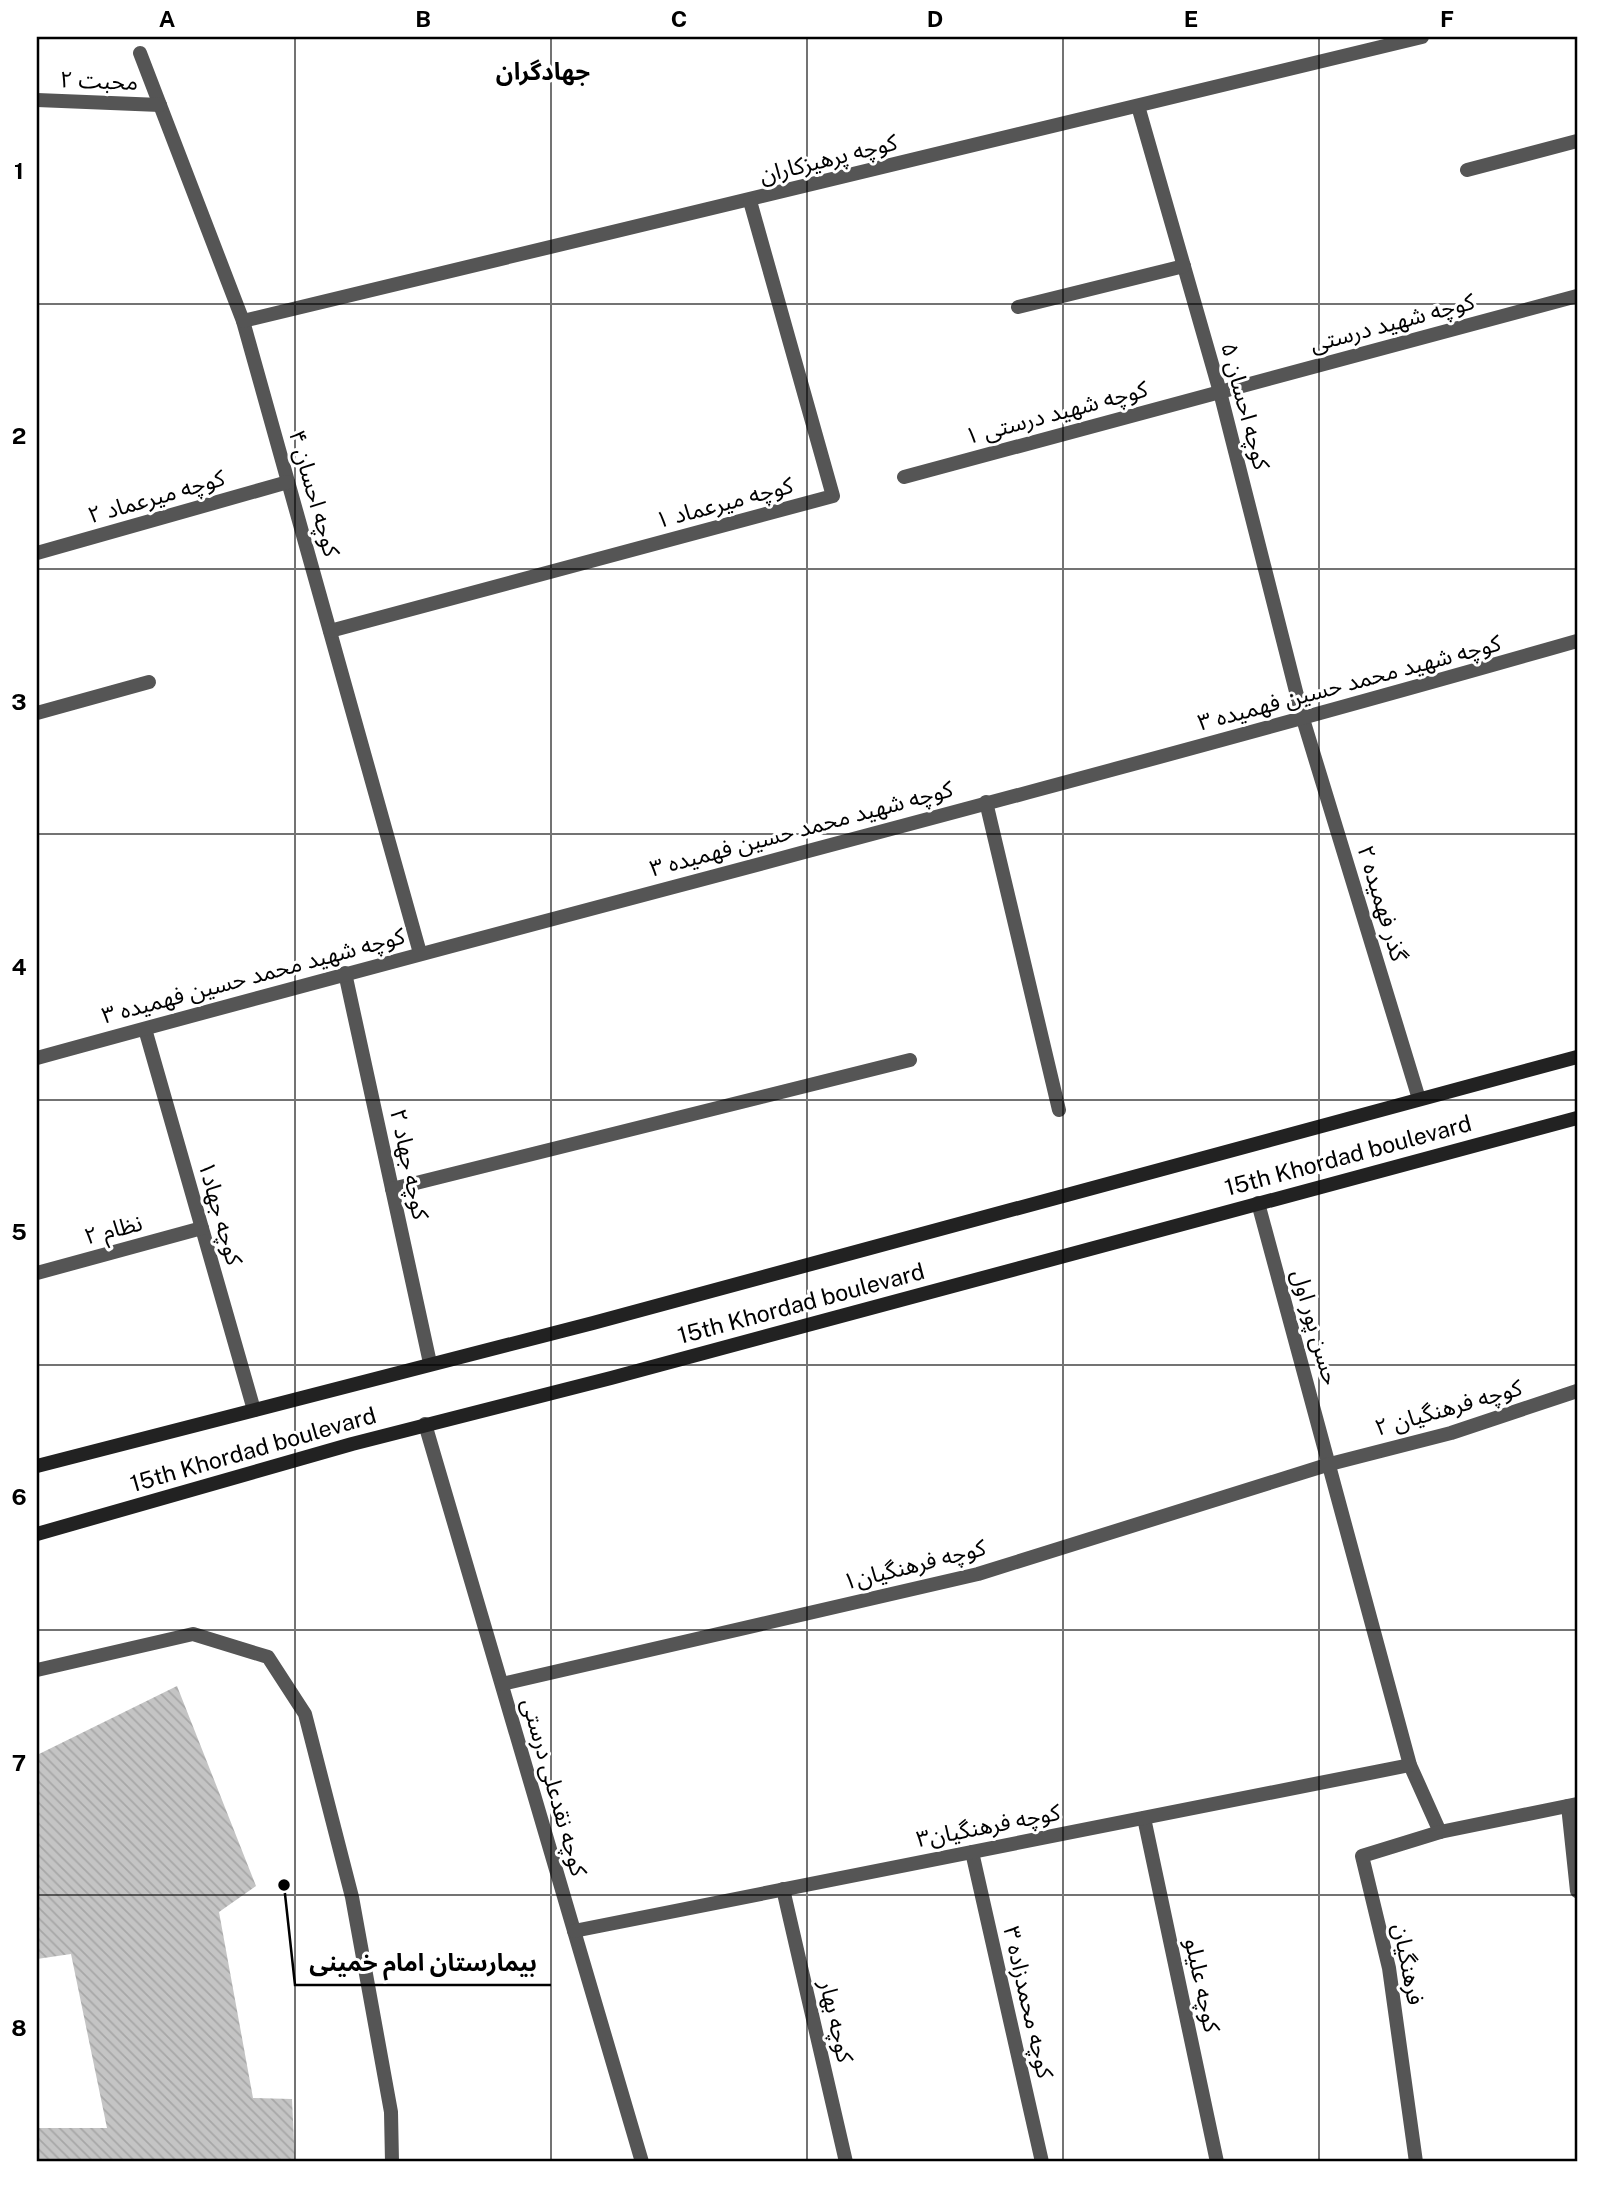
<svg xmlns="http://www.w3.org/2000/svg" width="1614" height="2199" viewBox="0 0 1614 2199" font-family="'Public Sans','Noto Sans Arabic',sans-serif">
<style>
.building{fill:url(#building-back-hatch)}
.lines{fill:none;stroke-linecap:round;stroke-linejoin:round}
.service{stroke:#555;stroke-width:14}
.minor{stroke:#555;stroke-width:14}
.secondary{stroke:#222;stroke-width:14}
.grid{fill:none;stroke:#000;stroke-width:2;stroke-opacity:0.55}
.labels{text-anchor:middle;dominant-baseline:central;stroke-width:6;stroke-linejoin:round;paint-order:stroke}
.street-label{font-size:23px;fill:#000;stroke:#fff}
.neighbourhood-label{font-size:24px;font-weight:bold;fill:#000;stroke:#fff}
.leader{fill:none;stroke:#000;stroke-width:2.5}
.callout-dot{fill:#000;stroke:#fff;stroke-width:2.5}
.callout-label{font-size:24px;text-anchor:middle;font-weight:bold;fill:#000;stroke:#fff;stroke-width:6;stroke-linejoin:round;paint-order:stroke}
.neatline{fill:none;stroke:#000;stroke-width:2.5}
.grid-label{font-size:23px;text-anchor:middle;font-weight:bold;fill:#000}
</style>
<defs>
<pattern id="building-back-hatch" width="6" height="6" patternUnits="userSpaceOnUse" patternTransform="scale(1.75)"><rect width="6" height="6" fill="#c4c4c4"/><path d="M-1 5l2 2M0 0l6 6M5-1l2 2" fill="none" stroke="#a7a7a7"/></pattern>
</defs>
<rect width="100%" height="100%" fill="#fff"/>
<path class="building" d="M177 1686 256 1886 219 1912 253 2098 292 2099 295 2162H37V2128H107L71 1954 37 1959V1755Z"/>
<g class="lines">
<path class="service" d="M37 1670 193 1634 268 1657 305 1714 352 1897 391 2112 392 2162"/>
<g class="minor">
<path d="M140 53 243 321 420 953"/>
<path d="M37 100 160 105"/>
<path d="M1138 106 1220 392 1303 719 1419 1099"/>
<path d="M1467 170 1577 141"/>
<path d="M1018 307 1184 266"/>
<path d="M243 321 1422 37"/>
<path d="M904 477 1577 296"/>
<path d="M37 553 288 482"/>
<path d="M330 631 833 496 750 201"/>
<path d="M37 713 149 682"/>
<path d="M986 802 1059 1110"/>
<path d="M345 973 430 1363"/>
<path d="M145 1029 254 1410"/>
<path d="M37 1058C549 917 1066 787 1577 641"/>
<path d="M392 1189 910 1060"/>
<path d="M1258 1203 1410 1765 1440 1832"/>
<path d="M37 1273 202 1228"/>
<path d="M425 1424 642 2162"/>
<path d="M502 1684 978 1574 1330 1464 1451 1433 1577 1391"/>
<path d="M1568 1806 1577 1891"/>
<path d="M1144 1818 1217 2162"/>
<path d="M972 1852 1042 2162"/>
<path d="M783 1889 846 2162"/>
<path d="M574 1931 1410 1765"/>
<path d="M1416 2162 1389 1968 1362 1856 1440 1832 1577 1804"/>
</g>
<g class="secondary">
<path d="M37 1466 593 1323 1577 1057"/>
<path d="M37 1534 352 1444 611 1378 1577 1118"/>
</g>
</g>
<path class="grid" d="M295 37V2162M551 37V2162M807 37V2162M1063 37V2162M1319 37V2162M37 304H1577M37 569H1577M37 834H1577M37 1100H1577M37 1365H1577M37 1630H1577M37 1895H1577"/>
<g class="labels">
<g class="street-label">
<text transform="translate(99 80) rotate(2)">محبت ۲</text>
<text transform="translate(828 158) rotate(-14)">کوچه پرهیزکاران</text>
<text transform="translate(1392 322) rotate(-15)">کوچه شهید درستی</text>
<text transform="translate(1246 406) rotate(75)">کوچه احسان ۵</text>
<text transform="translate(1056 412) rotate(-15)">کوچه شهید درستی ۱</text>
<text transform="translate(315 493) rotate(74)">کوچه احسان ۴</text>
<text transform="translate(156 496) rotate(-16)">کوچه میرعماد ۲</text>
<text transform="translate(724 502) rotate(-15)">کوچه میرعماد ۱</text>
<text transform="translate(1349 682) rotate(-15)">کوچه شهید محمد حسین فهمیده ۳</text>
<text transform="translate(801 828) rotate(-15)">کوچه شهید محمد حسین فهمیده ۳</text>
<text transform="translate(1383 903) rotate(73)">گذر فهمیده ۲</text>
<text transform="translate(253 975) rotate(-15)">کوچه شهید محمد حسین فهمیده ۳</text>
<text transform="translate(1348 1155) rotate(-15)">15th Khordad boulevard</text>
<text transform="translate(410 1164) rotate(78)">کوچه جهاد ۲</text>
<text transform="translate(221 1213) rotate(74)">کوچه جهاد۱</text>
<text transform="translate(113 1229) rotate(-15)">نظام ۲</text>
<text transform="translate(801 1303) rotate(-15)">15th Khordad boulevard</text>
<text transform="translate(1316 1327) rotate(74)">حسن پور اول</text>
<text transform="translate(1448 1407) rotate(-16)">کوچه فرهنگیان ۲</text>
<text transform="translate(253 1449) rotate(-16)">15th Khordad boulevard</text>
<text transform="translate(914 1564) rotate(-14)">کوچه فرهنگیان۱</text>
<text transform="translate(555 1787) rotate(74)">کوچه نقدعلی درستی</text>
<text transform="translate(988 1825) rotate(-11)">کوچه فرهنگیان۳</text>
<text transform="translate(1409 1964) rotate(79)">فرهنگیان</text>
<text transform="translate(1203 1985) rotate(78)">کوچه علیلو</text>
<text transform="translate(1029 2002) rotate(77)">کوچه محمدزاده ۳</text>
<text transform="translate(837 2021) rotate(77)">کوچه بهار</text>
</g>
<g class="neighbourhood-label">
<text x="543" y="71">جهادگران</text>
</g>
</g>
<path class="leader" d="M284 1885L295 1985H551"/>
<circle class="callout-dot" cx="284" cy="1885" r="7"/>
<g class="callout-label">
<text x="423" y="1971">بیمارستان امام خمینی</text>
</g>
<rect width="1614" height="2199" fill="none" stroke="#ffffff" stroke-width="77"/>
<rect x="38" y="38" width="1538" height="2122" class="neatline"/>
<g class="grid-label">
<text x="167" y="27">A</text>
<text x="423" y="27">B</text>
<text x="679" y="27">C</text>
<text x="935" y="27">D</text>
<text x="1191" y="27">E</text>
<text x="1447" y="27">F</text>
<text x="19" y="179">1</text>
<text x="19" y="444">2</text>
<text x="19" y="710">3</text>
<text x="19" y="975">4</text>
<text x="19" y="1240">5</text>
<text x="19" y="1505">6</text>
<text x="19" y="1771">7</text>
<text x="19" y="2036">8</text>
</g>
</svg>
